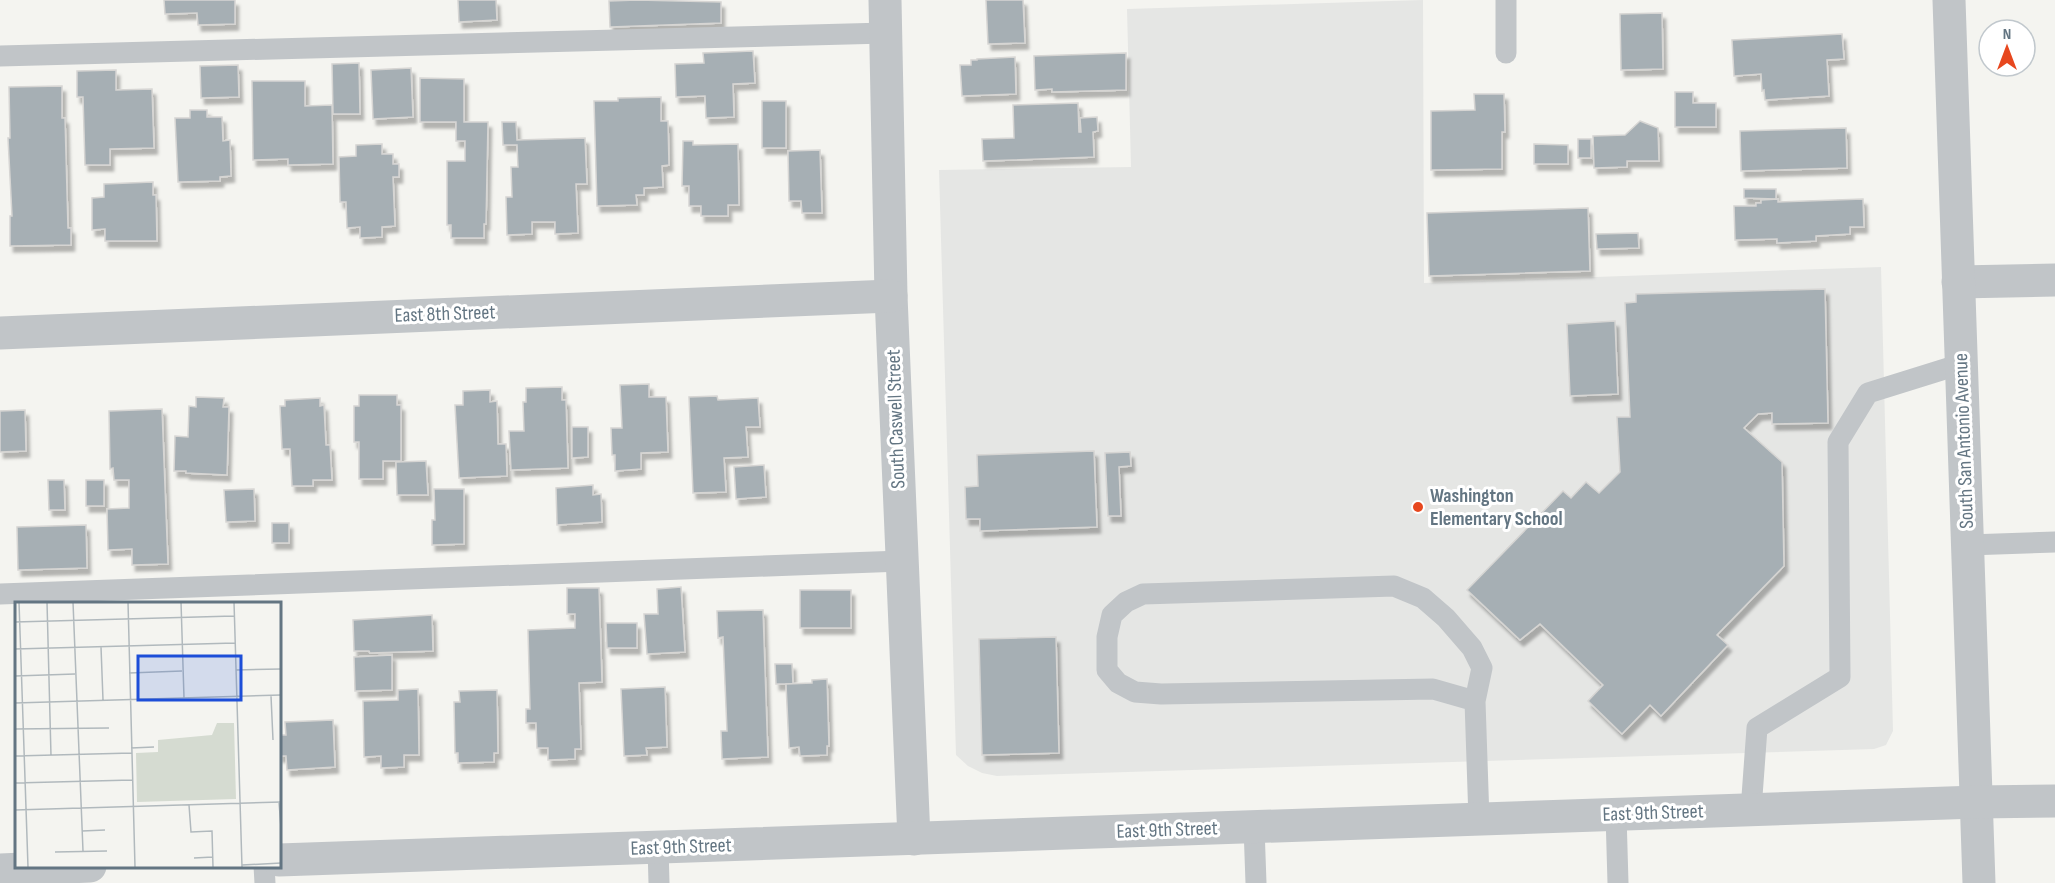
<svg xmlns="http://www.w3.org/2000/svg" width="2055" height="883" viewBox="0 0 2055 883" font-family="'Sofia Sans Condensed',sans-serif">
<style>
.built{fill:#e5e6e4}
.building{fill:#a6afb4;stroke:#d6d5d3;stroke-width:1.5;filter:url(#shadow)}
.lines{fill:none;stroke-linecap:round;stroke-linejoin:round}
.service{stroke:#c1c5c8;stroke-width:21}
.minor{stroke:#c1c5c8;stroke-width:33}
.tertiary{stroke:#c1c5c8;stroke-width:33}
.poi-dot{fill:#e7471e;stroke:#fff;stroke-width:2}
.labels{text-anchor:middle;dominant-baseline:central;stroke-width:6;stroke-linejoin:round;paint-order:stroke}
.street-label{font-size:20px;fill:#637582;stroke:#fff}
.poi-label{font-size:20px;font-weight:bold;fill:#637582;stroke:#fff;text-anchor:start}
.inset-road{fill:none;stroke:#b1b9bd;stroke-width:1.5}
.view{fill:#1d4ed8;fill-opacity:0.15;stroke:#1d4ed8;stroke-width:3}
.inset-edge{fill:none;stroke:#637582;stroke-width:3}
</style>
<defs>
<filter id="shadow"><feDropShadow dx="3.5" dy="6" stdDeviation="1.5" flood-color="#0004"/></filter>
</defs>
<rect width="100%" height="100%" fill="#f4f4f0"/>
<path class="built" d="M1423 0 1424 283 1881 267 1893 731 1886 745 1874 749 997 776 982 773 968 766 956 755 939 170 1131 167 1127 9Z"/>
<g class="building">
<path d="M164 0H235V24L198 25 197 13 165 14Z"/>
<path d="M458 0H496L497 20 459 22Z"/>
<path d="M637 0 721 2V23L610 27 609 1Z"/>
<path d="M986 0H1023L1025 43 988 44Z"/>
<path d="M1662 13 1663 69 1621 70 1620 14Z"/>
<path d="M1842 34 1844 59 1827 60 1829 96 1765 100 1764 90 1762 91 1761 74 1734 76 1732 40Z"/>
<path d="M753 51 755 83 733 84 734 117 706 118 705 96 676 97 675 64 704 63 703 53Z"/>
<path d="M1126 53V90L1052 92V89L1035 90 1034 56Z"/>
<path d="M1015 57 1016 94 962 96 960 65H971V60H977V59Z"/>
<path d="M359 63 360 114H333L332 64Z"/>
<path d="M238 65 239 97 201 98 200 66Z"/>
<path d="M411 68 413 117 373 119 371 70Z"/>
<path d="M116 70V90L152 89 154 148 110 149V165H85L83 97H77V71Z"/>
<path d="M420 78 464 79V122H488L486 224H484V238H451V225H447V161H465V141H456V122H420Z"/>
<path d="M252 81H305V106L332 105 333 164 288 165V159L253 160Z"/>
<path d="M62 86V118H65L68 228H71V245L10 246V216H12L8 138H10L9 87Z"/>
<path d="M1675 92H1693V103H1716V127H1675Z"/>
<path d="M1474 94H1504L1505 132H1502V169L1431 170V111L1475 110Z"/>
<path d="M661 97V121H668L669 165 662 166 663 187 644 188V195H636L637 205 597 206 594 101H618V98Z"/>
<rect x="762" y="101" width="24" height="47"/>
<path d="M1078 103 1079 132H1081L1080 118 1097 117 1098 131 1093 132 1094 157 983 161 982 139 1014 138 1013 105Z"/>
<path d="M190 110H207V117H222L223 141 230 140 231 176 220 177V181L178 182 175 118H190Z"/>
<path d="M1640 121 1658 128 1659 161H1627V167L1594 168 1593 136 1625 135Z"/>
<path d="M502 122H516L517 140 585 138 587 184H576L578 233 555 234V222H532V234L507 235 506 197H512L511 167H518L517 145H503Z"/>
<path d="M1846 128 1847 168 1741 171 1740 131Z"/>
<rect x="1578" y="139" width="13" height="19"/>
<path d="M683 141H693V145L738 144 739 205H728V216H701V206H689V186H682Z"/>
<path d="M382 144V154H393V164H399V177H393L395 226 382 227V237L360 238V227L347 228 346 202H340L339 157 356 156V145Z"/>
<path d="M1534 144 1568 145V164H1534Z"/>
<path d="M820 150 822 213H802L801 201H789L788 151Z"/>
<path d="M153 182V195H156L157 241H105V229L92 230V198L104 197V184Z"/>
<path d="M1744 189H1776V199L1744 198Z"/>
<path d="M1778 199V202L1863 199 1864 227H1850V234L1816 236V241L1777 243V239L1735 240 1734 206H1756V203H1761V200Z"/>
<path d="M1588 208 1590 271 1429 276 1427 213Z"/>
<path d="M1638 233 1639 248 1597 249 1596 234Z"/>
<path d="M1825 289 1828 423 1772 424V413L1758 414 1744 428 1782 462 1784 566 1717 635 1728 645 1661 716 1650 705 1622 734 1588 701 1603 685 1540 624 1520 640 1467 590 1563 491 1571 498 1586 482 1599 493 1620 472 1617 417H1630L1625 303 1636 302V294Z"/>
<path d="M1615 321 1618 394 1570 396 1567 324Z"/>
<path d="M649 384V397H666L668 452 641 453V469L615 471V455H612L611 428H622L620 385Z"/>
<path d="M562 387V400H566L568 468 511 470 509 431H524L523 402H526V388Z"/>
<path d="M490 390V402L497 401 498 444H506L507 476 459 478 455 405H463V391Z"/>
<path d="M359 395H397V405H401V461H383V479H359V442H354V406H359Z"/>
<path d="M717 396 718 400 758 398 760 427H746L748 457 724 458 726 492 693 493 689 397Z"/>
<path d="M196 397 224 398 223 407H229L227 475 186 473V471H174L175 436 188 437 189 406 196 407Z"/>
<path d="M320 398V406L324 405 326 445H330L332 480H313V486H292L290 449H282L280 406H285V400Z"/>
<path d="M162 409 168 564 132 565V549L108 550 107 509 129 508V480H114L113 468 110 469 109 411Z"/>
<path d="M25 410 26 451 0 452V411Z"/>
<path d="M572 427H588V457L572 458Z"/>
<path d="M1094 451 1097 527 980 531V519H966L965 487 978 486 977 455Z"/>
<path d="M1130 452 1131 466 1119 467 1121 516H1108L1105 453Z"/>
<path d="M426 461 428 495H397L396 462Z"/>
<path d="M764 465 766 497 736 499 734 467Z"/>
<path d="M48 480H64L65 510H49Z"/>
<rect x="86" y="480" width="18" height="26"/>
<path d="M593 485V495L601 494 602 522 557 525 556 488Z"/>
<path d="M254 489 255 521 226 522 224 490Z"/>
<path d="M434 489H464V544L432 545V520H435Z"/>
<rect x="272" y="523" width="17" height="20"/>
<path d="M86 525 87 568 18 570 17 527Z"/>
<path d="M681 587 685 652 647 654 644 614H658L657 589Z"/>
<path d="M567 588H599L602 682 579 683 581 749H575V759L548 760V748H537L536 723H526V709H530L528 630 575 628V614H567Z"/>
<rect x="800" y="590" width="51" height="38"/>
<path d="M763 610 768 757 722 759 721 731H727L723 637 718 638 717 611Z"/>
<path d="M432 615 433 651 370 653 369 651H354L353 620Z"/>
<path d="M606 623H637V648H607Z"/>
<path d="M1056 637 1059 753 982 755 979 639Z"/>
<path d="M392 655V690L355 691 354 657Z"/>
<path d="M775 664H792L793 684H776Z"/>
<path d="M827 679 829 746H827V755L800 756 799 747 789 748 786 684 812 683V680Z"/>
<path d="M665 687 667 747 646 748 647 755 624 756 621 689Z"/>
<path d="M418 689 419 755H404V767L381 768V756L364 757 363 701 398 700V690Z"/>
<path d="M497 690 498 753H494V762L458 763V753H455L454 702H460L459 691Z"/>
<path d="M333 720 335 767 287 770 286 756H279V735H286L285 722Z"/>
</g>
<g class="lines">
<g class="service">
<path d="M1506 0V53"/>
<path d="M0 56 886 33"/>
<path d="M1968 545 2055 542"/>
<path d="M0 594 902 561"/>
<path d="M1475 701 1433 689 1161 694 1135 692 1118 683 1107 670V637L1112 615 1126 602 1143 594 1394 586 1423 598 1446 618 1472 648 1482 668 1475 701 1479 820"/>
<path d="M1751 810 1757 728 1840 677 1838 442 1868 393 1961 364"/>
<path d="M1616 814 1618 883"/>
<path d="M1254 827 1256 883"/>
<path d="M658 847 659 883"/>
<path d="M264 866 265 883"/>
</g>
<g class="minor">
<path d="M885 0 891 296 914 839"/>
<path d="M1958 282 2055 280"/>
<path d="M0 333 891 296"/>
</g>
<g class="tertiary">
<path d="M1949 0 1979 883"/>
<path d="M279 860 1977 802 2055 801"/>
<path d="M0 870 90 866"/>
</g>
</g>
<circle class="poi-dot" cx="1418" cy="507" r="6"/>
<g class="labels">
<g class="street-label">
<text transform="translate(445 314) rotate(-2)">East 8th Street</text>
<text transform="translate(896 419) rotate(-92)">South Caswell Street</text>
<text transform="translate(1964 441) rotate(-92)">South San Antonio Avenue</text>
<text transform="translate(1653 813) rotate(-2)">East 9th Street</text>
<text transform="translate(1167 830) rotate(-2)">East 9th Street</text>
<text transform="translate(681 847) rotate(-2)">East 9th Street</text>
</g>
<g class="poi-label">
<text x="1430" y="496">Washington<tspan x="1430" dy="23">Elementary School</tspan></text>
</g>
</g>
<g transform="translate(15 602)">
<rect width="266" height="266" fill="#f4f4f0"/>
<path d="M202 121H219L221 197 122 200 121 151 143 150V138L197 133Z" fill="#d5dbd1"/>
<path class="inset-road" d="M4 0 13 265M32 0 36 154M58 0 68 249M113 0 120 265M166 0 169 96M219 0 227 265M0 20 219 14M86 45 88 98M0 47 220 41M221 68 266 67M114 71 167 69M0 74 60 72M256 94 258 138M0 101 266 93M0 127 94 126M116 146 139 145M0 154 117 151M0 181 117 178M264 200 266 226M174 203 176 230 197 229 198 265M0 208 266 200M67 229 90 228M40 250 92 249M179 256 198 255M227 263 266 261"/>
<path class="view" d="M123 54H226V98H123Z"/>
<rect width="266" height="266" class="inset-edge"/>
</g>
<g transform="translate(2007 48)"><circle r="28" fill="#ffffff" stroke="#c1c8cd" stroke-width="1.5"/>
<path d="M0-4.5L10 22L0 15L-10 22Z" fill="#e7471e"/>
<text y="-9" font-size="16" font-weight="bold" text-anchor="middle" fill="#637582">N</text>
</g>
</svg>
